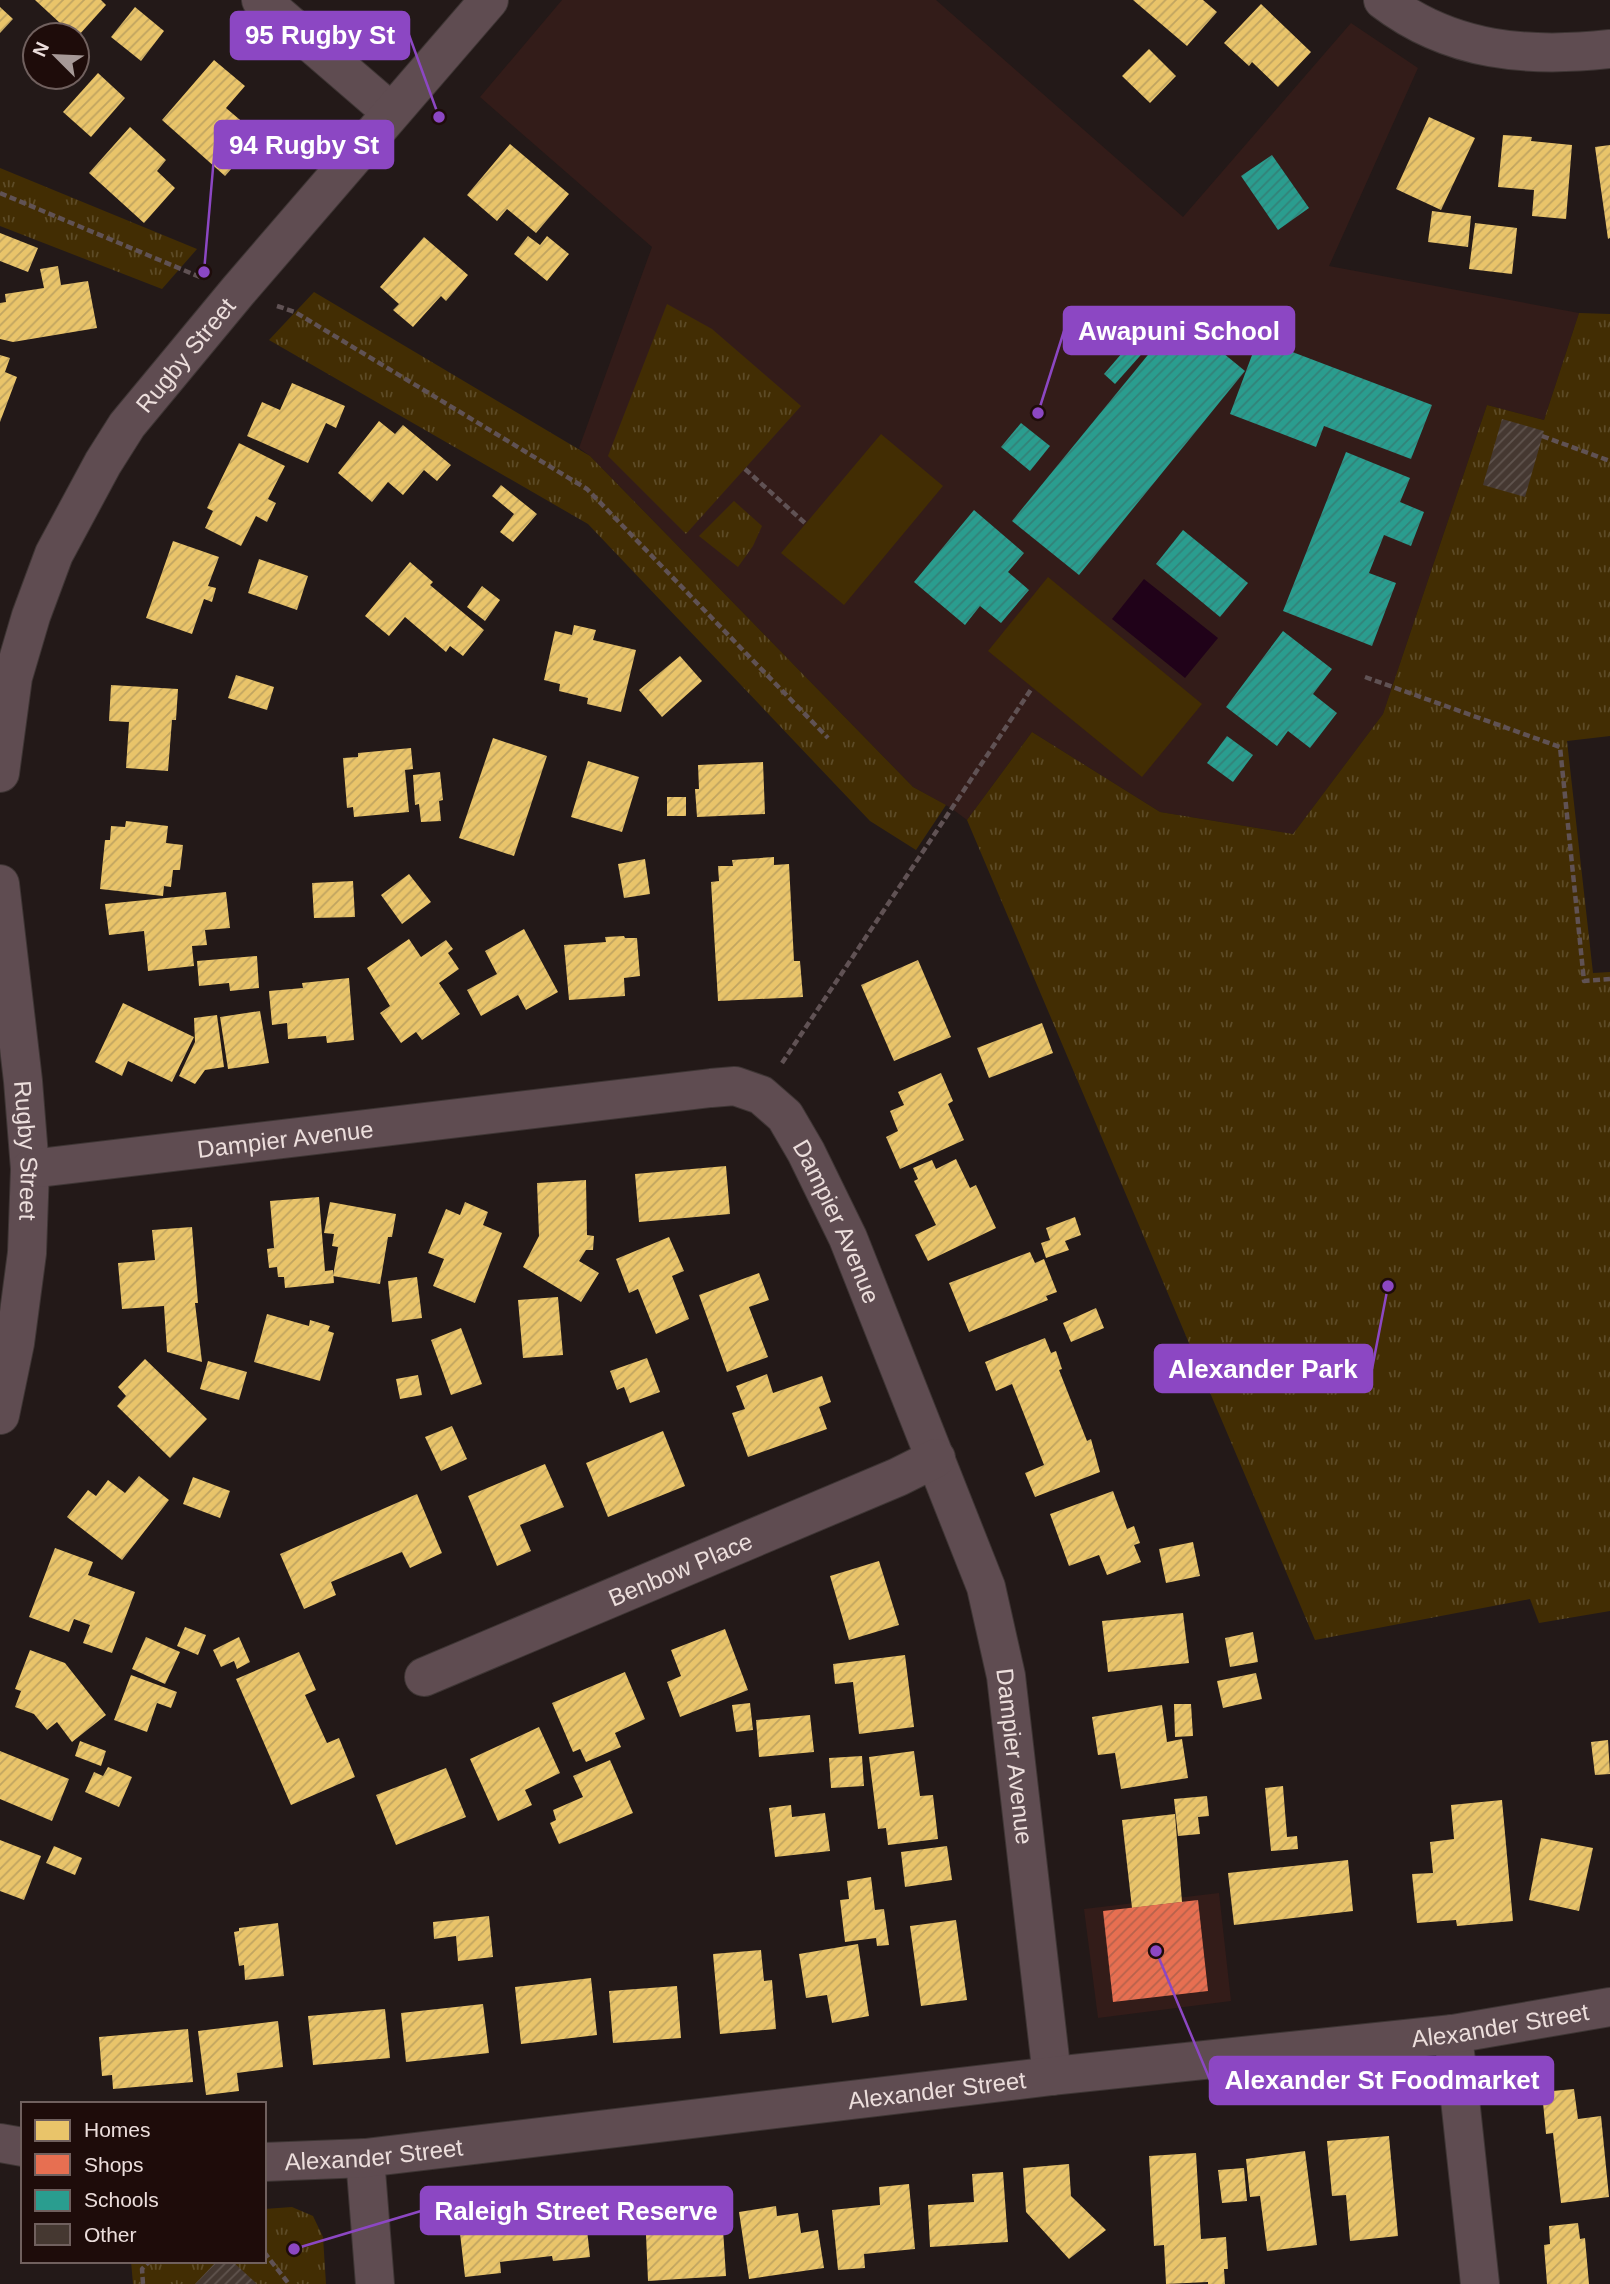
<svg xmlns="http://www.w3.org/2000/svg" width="1610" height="2284" viewBox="0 0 1610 2284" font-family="Helvetica,sans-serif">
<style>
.built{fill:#331c19}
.park{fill:url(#park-tufts)}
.garden{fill:#422d03}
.water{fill:#200219}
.homes{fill:url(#homes-hatch)}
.shops{fill:url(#shops-hatch)}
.schools{fill:url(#schools-hatch)}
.building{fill:url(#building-hatch)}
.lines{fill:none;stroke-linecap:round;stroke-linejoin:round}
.minor-casing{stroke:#3e3534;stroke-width:40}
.path{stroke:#605254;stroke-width:4.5;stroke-dasharray:7 3.5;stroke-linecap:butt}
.minor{stroke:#5f4c51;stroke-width:38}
.labels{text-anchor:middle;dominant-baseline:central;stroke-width:7;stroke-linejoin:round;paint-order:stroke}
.street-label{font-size:24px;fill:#ecdedc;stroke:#1e0c0a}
.leader{fill:none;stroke:#8c47c3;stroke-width:2.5}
.callout-dot{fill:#8c47c3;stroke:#1e0c0a;stroke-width:2.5}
.callout{fill:#8c47c3;stroke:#8c47c3;stroke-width:2.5}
.callout-label{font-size:26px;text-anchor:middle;font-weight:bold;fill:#fff}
</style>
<defs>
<pattern id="park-tufts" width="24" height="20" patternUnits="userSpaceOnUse" patternTransform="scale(1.75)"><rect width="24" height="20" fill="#422d03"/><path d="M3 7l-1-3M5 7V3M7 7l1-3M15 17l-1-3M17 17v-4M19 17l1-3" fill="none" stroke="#5d4b27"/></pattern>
<pattern id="homes-hatch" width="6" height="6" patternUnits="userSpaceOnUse" patternTransform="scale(1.75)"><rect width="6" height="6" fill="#e9c46a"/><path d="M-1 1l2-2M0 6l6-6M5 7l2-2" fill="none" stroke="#c0a460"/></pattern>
<pattern id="shops-hatch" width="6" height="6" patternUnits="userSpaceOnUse" patternTransform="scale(1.75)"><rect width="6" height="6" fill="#e76f51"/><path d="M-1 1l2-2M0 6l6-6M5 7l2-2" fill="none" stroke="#b7624c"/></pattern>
<pattern id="schools-hatch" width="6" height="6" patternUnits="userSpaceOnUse" patternTransform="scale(1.75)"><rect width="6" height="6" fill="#2a9d8f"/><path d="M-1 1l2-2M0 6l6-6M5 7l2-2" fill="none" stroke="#338278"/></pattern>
<pattern id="building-hatch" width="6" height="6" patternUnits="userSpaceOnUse" patternTransform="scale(1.75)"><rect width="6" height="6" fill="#453831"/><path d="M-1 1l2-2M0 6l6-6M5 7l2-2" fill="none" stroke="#60544e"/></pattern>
</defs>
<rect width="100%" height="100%" fill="#231918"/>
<g class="built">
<path d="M562 0H936L1183 217 1351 23 1418 68 1329 266 1579 313 1544 420 1487 405 1383 714 1293 834 1160 812 1032 732 967 820 951 808 913 787 590 456 579 448 652 247 480 97Z"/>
<path d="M1219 1893 1231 2001 1098 2018 1084 1909Z"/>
</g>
<g class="park">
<path d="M0 168 197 249 162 289 0 226Z"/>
<path d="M314 292 590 456 913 787 946 805 916 850 870 821 588 524 269 340Z"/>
<path d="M667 304 712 329 801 406 686 534 608 456Z"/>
<path d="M1579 313 1610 314V736L1567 741 1593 973 1610 972V1611L1539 1623 1530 1599 1315 1640 967 820 1032 732 1160 812 1293 834 1383 714 1487 405 1544 420Z"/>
<path d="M734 501 762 526 753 546 738 567 699 536Z"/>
<path d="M292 2207 313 2216 323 2237 326 2284H133L131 2261H264V2209Z"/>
</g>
<g class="garden">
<path d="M881 434 943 486 844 605 781 553Z"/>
<path d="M1048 577 1202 704 1142 777 988 651Z"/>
</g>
<path class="water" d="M1144 579 1218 638 1185 678 1112 619Z"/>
<g class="homes">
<path d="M35 0H101L106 5 79 35H73Z"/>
<path d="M1133 0H1203L1217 12 1187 46Z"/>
<path d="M1261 4 1311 52 1278 87 1252 62 1249 66 1224 43Z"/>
<path d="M0 7 13 19 0 33Z"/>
<path d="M135 7 164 31 141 61 111 37Z"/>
<path d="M1149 49 1176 76 1150 103 1122 76Z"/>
<path d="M214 60 245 86 226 108 246 125 233 139 247 151 225 176 162 120Z"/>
<path d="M98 73 125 98 91 137 63 112Z"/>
<path d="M1429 117 1475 138 1441 210 1396 189Z"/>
<path d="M130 127 166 160 157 171 175 188 144 223 89 173Z"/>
<path d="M1503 135 1532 137 1531 141 1572 145 1566 219 1532 216 1534 190 1498 187Z"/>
<path d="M510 144 569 194 536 233 507 209 497 221 467 195Z"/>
<path d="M1610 145V238L1608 239 1595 147Z"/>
<path d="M1432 211 1471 216 1468 247 1428 242Z"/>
<path d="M1475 223 1517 228 1512 274 1469 269Z"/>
<path d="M0 233 38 248 28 272 0 261Z"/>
<path d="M528 236 540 245 547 236 569 254 547 281 514 254Z"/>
<path d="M424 237 468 275 446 301 441 296 413 327 393 310 399 304 380 287Z"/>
<path d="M58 266 61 285 88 281 97 328 13 342 0 339V303L6 302 5 294 44 288 40 269Z"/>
<path d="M0 355 10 358 5 372 17 377 0 422Z"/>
<path d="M292 383 345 406 336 428 326 423 308 463 247 436 262 402 280 410Z"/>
<path d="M379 421 395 434 403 425 451 465 437 481 424 470 403 495 388 482 372 502 338 473Z"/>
<path d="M239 443 285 466 268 499 276 503 267 522 256 516 241 546 205 528 213 511 207 508Z"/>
<path d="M501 485 537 514 513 542 500 532 514 514 492 496Z"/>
<path d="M173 541 219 557 208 586 216 588 212 602 204 599 192 634 146 618Z"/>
<path d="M259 559 308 576 297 610 248 593Z"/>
<path d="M410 562 433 582 430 585 484 630 463 656 450 646 446 652 405 617 389 636 365 616Z"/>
<path d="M482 586 500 600 485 621 467 607Z"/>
<path d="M574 625 596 630 593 640 636 650 621 712 587 704 588 698 559 691 560 684 544 680 555 631 572 635Z"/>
<path d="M680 656 702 681 662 717 639 690Z"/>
<path d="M236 675 274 687 267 710 228 698Z"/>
<path d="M111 685 178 689 176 720H172L168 771 126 768 129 722 109 721Z"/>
<path d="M493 738 547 756 514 856 459 838Z"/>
<path d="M411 748 413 769 405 770 409 812 354 817 353 807 347 808 343 758 358 757V753Z"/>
<path d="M588 761 639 777 622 832 571 817Z"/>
<path d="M763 762 765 814 697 817 695 789H699L698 765Z"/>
<path d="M440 772 443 800 439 801 441 821 421 822 419 804 415 805 413 775Z"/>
<rect x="667" y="797" width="19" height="19"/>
<path d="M126 821 168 826 166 843 183 845 180 870H173L171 887 164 886 163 896 100 889 105 840H110L111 826 125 827Z"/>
<path d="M774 857V865L789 864 794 961H800L803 997 718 1001 711 882 719 881 718 866H733L732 860Z"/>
<path d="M645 859 650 894 624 898 618 864Z"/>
<path d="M409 874 431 902 402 924 381 895Z"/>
<path d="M353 881 355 917 314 918 312 883Z"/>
<path d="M226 892 230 928 205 930 207 945 192 946 194 966 148 971 144 931 109 935 105 904Z"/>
<path d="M524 929 558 992 526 1010 518 995 481 1016 467 990 497 974 485 951Z"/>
<path d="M624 936 625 938H637L640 976 624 978 625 996 569 1000 564 945 606 942 605 937Z"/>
<path d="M409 939 421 957 446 940 453 949 448 953 459 969 439 983 460 1014 422 1040 416 1032 401 1043 380 1013 390 1006 367 968Z"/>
<path d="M257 956 259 988 230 991 229 983 199 986 197 961Z"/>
<path d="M918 960 951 1037 894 1061 861 985Z"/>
<path d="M349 978 354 1040 327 1043 326 1036 288 1039 287 1023 272 1025 269 991 303 988 302 983Z"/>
<path d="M123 1003 194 1037 172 1082 128 1061 122 1076 95 1062Z"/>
<path d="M260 1011 269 1063 228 1069 220 1017Z"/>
<path d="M217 1015 224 1067 205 1070 195 1084 179 1076 195 1042 194 1018Z"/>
<path d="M1042 1023 1053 1053 989 1078 977 1048Z"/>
<path d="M941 1073 953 1101 948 1104 964 1140 900 1169 886 1137 898 1131 890 1111 904 1105 898 1092Z"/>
<path d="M956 1159 970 1188 976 1185 996 1228 928 1261 915 1235 936 1225 914 1181 918 1179 913 1168 932 1160 936 1169Z"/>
<path d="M726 1166 730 1214 639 1222 635 1174Z"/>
<path d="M586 1180 587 1235 594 1236 593 1250H586L579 1261 599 1273 581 1302 523 1267 539 1236 537 1183Z"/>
<path d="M319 1197 325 1271 333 1270 334 1283 285 1288 284 1277H278L277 1267 269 1268 267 1249 274 1248 270 1201Z"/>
<path d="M330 1202 396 1214 392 1237H388L380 1284 333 1276 338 1247 332 1246 334 1234 324 1233Z"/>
<path d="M465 1202 488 1212 483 1225 502 1233 475 1303 433 1286 444 1259 428 1253 446 1209 460 1215Z"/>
<path d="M1075 1217 1081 1235 1065 1241 1069 1250 1046 1258 1041 1243 1050 1240 1046 1228Z"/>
<path d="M192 1227 198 1303H195L202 1362 167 1352 164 1306 122 1309 118 1263 155 1260 152 1230Z"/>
<path d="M669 1237 684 1271 672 1276 689 1319 656 1334 638 1289 629 1293 616 1259Z"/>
<path d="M1030 1252 1035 1263 1044 1259 1057 1292 1046 1296 1048 1300 969 1332 949 1283Z"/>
<path d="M759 1273 769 1300 749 1307 768 1357 727 1372 699 1295Z"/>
<path d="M417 1277 422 1318 392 1322 388 1281Z"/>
<path d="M558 1297 563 1355 523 1358 518 1300Z"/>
<path d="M1096 1308 1104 1328 1071 1342 1063 1323Z"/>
<path d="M267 1314 309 1326 310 1320 330 1326 328 1331 334 1333 320 1381 254 1362Z"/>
<path d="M461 1328 482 1384 451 1395 431 1340Z"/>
<path d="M1045 1338 1051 1353 1056 1351 1062 1369 1059 1370 1087 1441 1091 1439 1100 1472 1035 1497 1025 1473 1044 1465 1012 1384 996 1391 985 1362Z"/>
<path d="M647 1358 660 1392 630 1403 624 1387 617 1390 610 1371Z"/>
<path d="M145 1359 207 1419 170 1458 117 1406 126 1396 118 1387Z"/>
<path d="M208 1361 247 1372 239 1400 200 1389Z"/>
<path d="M767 1374 773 1393 822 1376 831 1402 819 1407 827 1429 748 1457 732 1413 745 1409 736 1386Z"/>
<path d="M418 1375 422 1395 400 1399 396 1379Z"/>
<path d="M452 1426 467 1459 441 1471 425 1437Z"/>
<path d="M663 1431 685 1486 608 1517 586 1463Z"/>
<path d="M545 1464 564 1507 520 1525 531 1551 497 1566 468 1496Z"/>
<path d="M139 1476 169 1500 122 1560 67 1517 88 1490 96 1496 108 1480 125 1493Z"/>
<path d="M193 1477 230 1491 220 1518 183 1504Z"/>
<path d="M1113 1491 1127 1529 1134 1526 1140 1543 1134 1545 1141 1562 1107 1575 1099 1555 1069 1566 1050 1514Z"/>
<path d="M417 1494 442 1553 410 1568 402 1552 331 1582 336 1595 304 1609 280 1554Z"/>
<path d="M1193 1542 1200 1576 1166 1583 1159 1549Z"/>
<path d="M55 1548 93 1562 88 1575 135 1592 112 1653 83 1643 90 1625 74 1619 69 1632 29 1617Z"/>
<path d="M879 1561 899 1625 849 1640 830 1576Z"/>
<path d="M1183 1613 1189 1663 1108 1672 1102 1621Z"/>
<path d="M185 1627 206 1635 198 1655 177 1646Z"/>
<path d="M725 1629 748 1690 680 1717 667 1682 681 1676 671 1650Z"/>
<path d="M1253 1632 1258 1662 1230 1667 1225 1638Z"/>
<path d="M146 1637 180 1652 165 1684 132 1669Z"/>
<path d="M239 1637 250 1662 237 1669 234 1661 221 1667 213 1650Z"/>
<path d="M30 1650 65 1663 106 1715 72 1742 57 1722 47 1730 34 1714 15 1707 21 1691 15 1689Z"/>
<path d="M299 1652 316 1690 305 1695 327 1743 339 1738 355 1777 291 1805 236 1679Z"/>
<path d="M905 1655 914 1727 859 1734 853 1682 835 1684 833 1664Z"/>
<path d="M625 1672 645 1719 615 1733 621 1747 586 1762 580 1749 573 1752 552 1703Z"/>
<path d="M1256 1673 1262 1699 1223 1708 1217 1681Z"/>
<path d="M131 1675 177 1692 171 1708 157 1703 147 1732 114 1720Z"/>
<path d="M750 1703 753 1730 736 1732 732 1705Z"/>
<path d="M1174 1704H1191L1193 1736 1175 1737Z"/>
<path d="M1162 1705 1167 1742 1182 1739 1188 1778 1121 1789 1115 1753 1098 1755 1092 1717Z"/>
<path d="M810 1715 814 1752 759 1757 756 1720Z"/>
<path d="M539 1727 560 1773 525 1790 532 1805 498 1821 470 1759Z"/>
<path d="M1608 1740 1610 1774 1595 1775 1591 1742Z"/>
<path d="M80 1741 106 1751 101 1766 75 1756Z"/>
<path d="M0 1751 69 1779 52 1821 0 1799Z"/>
<path d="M914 1751 920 1796 933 1795 938 1839 888 1845 886 1828 878 1829 869 1757Z"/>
<path d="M862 1756 864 1786 831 1788 829 1758Z"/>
<path d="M610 1760 633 1813 559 1844 550 1823 556 1820 553 1810 583 1797 573 1776Z"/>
<path d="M108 1767 132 1777 119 1807 85 1792 94 1772 103 1776Z"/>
<path d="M446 1768 466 1817 396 1845 376 1795Z"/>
<path d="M1283 1786 1287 1837 1297 1836 1298 1849 1271 1851 1265 1788Z"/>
<path d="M1207 1796 1209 1816 1198 1817 1200 1834 1178 1836 1174 1799Z"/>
<path d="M1502 1800 1513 1921 1457 1926 1456 1920 1417 1923 1412 1874 1433 1873 1430 1842 1454 1839 1451 1805Z"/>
<path d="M791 1805 792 1817 825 1813 830 1851 775 1857 769 1808Z"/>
<path d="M1175 1814 1182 1902 1132 1908 1122 1820Z"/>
<path d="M1541 1838 1593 1848 1579 1911 1529 1900Z"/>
<path d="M0 1840 41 1856 24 1900 0 1891Z"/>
<path d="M54 1846 82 1858 75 1875 46 1863Z"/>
<path d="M947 1846 952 1880 905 1887 901 1852Z"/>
<path d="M1348 1860 1353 1911 1234 1925 1228 1873Z"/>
<path d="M871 1877 875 1910 884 1909 889 1945 877 1946 876 1938 845 1942 840 1900 849 1899 847 1881Z"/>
<path d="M489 1916 493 1957 458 1961 456 1936 434 1939 433 1922Z"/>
<path d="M956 1920 967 2000 921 2006 910 1926Z"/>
<path d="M278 1923 284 1976 245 1980 244 1965 239 1966 234 1932 239 1931V1928Z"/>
<path d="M858 1944 869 2016 832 2023 827 1995 806 1998 799 1954Z"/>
<path d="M761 1950 764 1981 772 1980 776 2029 720 2034 713 1954Z"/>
<path d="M591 1978 597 2035 521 2044 515 1987Z"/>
<path d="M677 1986 681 2038 613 2043 609 1991Z"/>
<path d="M483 2004 489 2053 406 2062 401 2013Z"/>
<path d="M385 2009 390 2058 313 2065 308 2016Z"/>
<path d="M278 2021 283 2067 237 2073 239 2091 206 2095 198 2031Z"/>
<path d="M188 2029 193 2082 113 2089 112 2075 102 2076 99 2037Z"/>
<path d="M1574 2089 1578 2119 1601 2116 1609 2197 1561 2203 1553 2133 1546 2134 1542 2092Z"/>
<path d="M1389 2136 1398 2236 1350 2241 1346 2195 1332 2196 1327 2141Z"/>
<path d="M1305 2151 1317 2245 1267 2251 1260 2196 1250 2197 1246 2159Z"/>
<path d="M1196 2153 1201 2239 1226 2237 1228 2269H1224L1225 2284H1208V2282L1166 2284 1164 2245 1154 2246 1149 2156Z"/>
<path d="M1069 2164 1071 2196 1106 2230 1069 2259 1026 2212 1023 2168Z"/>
<path d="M1244 2168 1247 2201 1222 2203 1218 2170Z"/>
<path d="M1003 2172 1008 2242 930 2247 928 2205 974 2202 972 2174Z"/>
<path d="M909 2184 915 2249 864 2254 865 2268 838 2270 832 2210 880 2205 879 2187Z"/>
<path d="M584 2202 590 2257 553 2261 552 2256 500 2262 501 2273 465 2277 458 2216Z"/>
<path d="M776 2206 777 2216 798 2213 801 2233 818 2230 824 2268 749 2279 739 2212Z"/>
<path d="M722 2213 726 2276 648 2281 646 2235 691 2233 690 2215Z"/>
<path d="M1578 2223 1580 2239 1585 2238 1589 2284H1547L1544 2245 1550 2244 1549 2226Z"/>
</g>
<path class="shops" d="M1198 1900 1208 1991 1113 2002 1103 1911Z"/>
<g class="schools">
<path d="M1272 155 1309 208 1278 230 1241 176Z"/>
<path d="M1179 317 1245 371 1079 575 1012 521Z"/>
<path d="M1135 338 1147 348 1115 384 1104 374Z"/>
<path d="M1258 339 1432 405 1411 459 1324 426 1316 447 1230 414Z"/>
<path d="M1021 423 1050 446 1030 471 1001 447Z"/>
<path d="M1346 452 1410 478 1400 502 1424 512 1411 546 1384 535 1369 573 1396 583 1372 646 1283 611Z"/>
<path d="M974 510 1024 553 1008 572 1029 590 1001 623 980 606 965 625 914 582Z"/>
<path d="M1183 530 1248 583 1220 617 1156 564Z"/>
<path d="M1283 631 1332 669 1313 694 1337 713 1310 748 1288 731 1277 746 1226 707Z"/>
<path d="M1227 736 1253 755 1233 782 1207 763Z"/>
</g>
<g class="building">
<path d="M1502 419 1544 431 1525 497 1483 485Z"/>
<path d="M217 2261H232L257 2284H195Z"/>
</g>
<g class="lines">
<defs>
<g id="minor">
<path d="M261 0 391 112"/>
<path d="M1383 0C1451 52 1528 58 1610 49"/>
<path id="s1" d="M0 773 13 677 31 616 54 554 103 463 127 425 238 291 489 0"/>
<path id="s2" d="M0 884 23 1081 30 1169 27 1253 15 1343 0 1415"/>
<path id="s3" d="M30 1169 711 1088 735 1086 761 1095 785 1116 806 1152 848 1238 986 1587 1006 1676 1052 2076"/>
<path id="s4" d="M424 1677 898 1477 936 1458"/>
<path d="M1453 2034 1480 2284"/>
<path d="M0 2143 23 2147"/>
<path d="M365 2158 375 2284"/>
<path id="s5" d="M264 2162 365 2158 1052 2076 1453 2034 1610 2007"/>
</g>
</defs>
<use href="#minor" class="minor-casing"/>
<g class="path">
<path d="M0 193 200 277"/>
<path d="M277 306 295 312 587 489 828 738"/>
<path d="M1542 436 1610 461"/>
<path d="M745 469 806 524"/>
<path d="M1365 677 1560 747 1584 981 1610 979"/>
<path d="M782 1063 1032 688"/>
<path d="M264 2252 289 2284"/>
<path d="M143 2284 142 2269 150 2261"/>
</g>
<use href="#minor" class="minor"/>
</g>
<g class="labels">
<g class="street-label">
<text stroke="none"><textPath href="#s1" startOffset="466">Rugby Street</textPath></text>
<text stroke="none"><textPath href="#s3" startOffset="257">Dampier Avenue</textPath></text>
<text stroke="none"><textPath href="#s2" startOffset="268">Rugby Street</textPath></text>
<text stroke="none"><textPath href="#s3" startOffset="887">Dampier Avenue</textPath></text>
<text stroke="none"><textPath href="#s4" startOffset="278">Benbow Place</textPath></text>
<text stroke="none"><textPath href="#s3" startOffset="1454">Dampier Avenue</textPath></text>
<text stroke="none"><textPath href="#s5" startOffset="1244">Alexander Street</textPath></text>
<text stroke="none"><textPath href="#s5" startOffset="677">Alexander Street</textPath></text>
<text stroke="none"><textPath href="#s5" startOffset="110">Alexander Street</textPath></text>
</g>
</g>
<path class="leader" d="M439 117L409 35M204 272L215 145M1038 413L1064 331M1388 1286L1372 1369M1156 1951L1210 2080M294 2249L421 2211"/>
<g class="callout-dot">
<circle cx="439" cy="117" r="7"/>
<circle cx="204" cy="272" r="7"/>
<circle cx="1038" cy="413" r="7"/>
<circle cx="1388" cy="1286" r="7"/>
<circle cx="1156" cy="1951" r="7"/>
<circle cx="294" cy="2249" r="7"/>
</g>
<g class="callout">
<rect x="231" y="12" width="178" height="47" rx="7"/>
<rect x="215" y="121" width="178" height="47" rx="7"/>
<rect x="1064" y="307" width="230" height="47" rx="7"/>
<rect x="1155" y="1345" width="217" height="47" rx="7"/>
<rect x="1210" y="2057" width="343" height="47" rx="7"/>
<rect x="421" y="2187" width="311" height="47" rx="7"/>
</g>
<g class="callout-label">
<text x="320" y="44">95 Rugby St</text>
<text x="304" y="154">94 Rugby St</text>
<text x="1179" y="340">Awapuni School</text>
<text x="1263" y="1378">Alexander Park</text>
<text x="1382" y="2089">Alexander St Foodmarket</text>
<text x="576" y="2220">Raleigh Street Reserve</text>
</g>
<rect x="21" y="2102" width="245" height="161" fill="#1e0c0a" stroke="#70605e" stroke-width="2"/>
<rect x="35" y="2120" width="35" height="21" fill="#e9c46a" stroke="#70605e" stroke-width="2"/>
<text x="84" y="2137" font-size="21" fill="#ecdedc">Homes</text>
<rect x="35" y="2154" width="35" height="21" fill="#e76f51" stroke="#70605e" stroke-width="2"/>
<text x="84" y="2172" font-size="21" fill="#ecdedc">Shops</text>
<rect x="35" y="2190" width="35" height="21" fill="#2a9d8f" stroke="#70605e" stroke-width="2"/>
<text x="84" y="2207" font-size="21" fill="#ecdedc">Schools</text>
<rect x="35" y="2224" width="35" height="21" fill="#453831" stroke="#70605e" stroke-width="2"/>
<text x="84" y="2242" font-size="21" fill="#ecdedc">Other</text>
<g transform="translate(56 56) rotate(294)"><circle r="33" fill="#1e0c0a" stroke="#70605e" stroke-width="2"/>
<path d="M0-5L12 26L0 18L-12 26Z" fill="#a69997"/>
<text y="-10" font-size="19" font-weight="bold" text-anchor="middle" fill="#ecdedc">N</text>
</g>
</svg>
